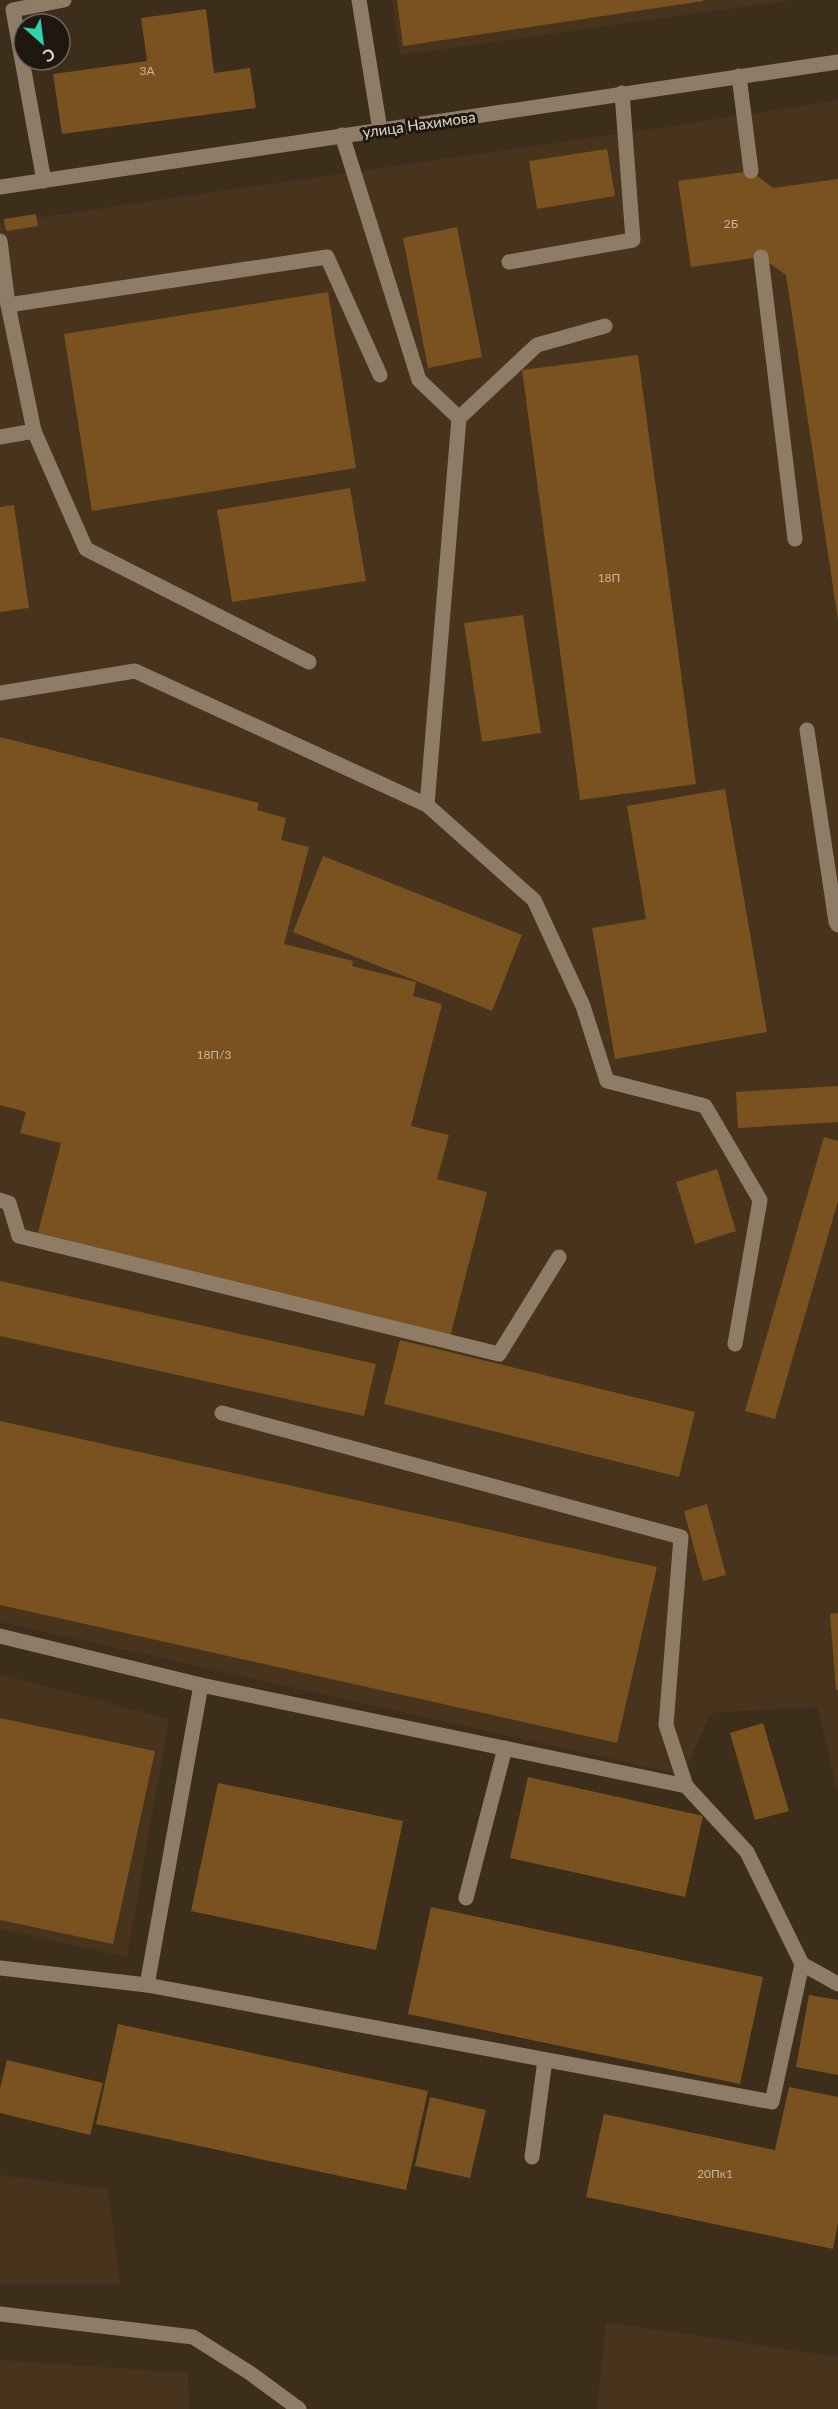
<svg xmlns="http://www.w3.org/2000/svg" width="838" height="2409" viewBox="0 0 838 2409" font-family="Lato,sans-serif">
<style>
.built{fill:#48331c}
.building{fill:#7a521f}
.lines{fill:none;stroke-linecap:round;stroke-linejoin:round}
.lane{stroke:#8e7c67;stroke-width:15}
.street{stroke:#8e7c67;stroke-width:15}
.labels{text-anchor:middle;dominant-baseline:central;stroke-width:6;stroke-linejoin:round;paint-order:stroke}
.number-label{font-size:12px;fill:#c7b6a1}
.street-label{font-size:15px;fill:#e1d7cc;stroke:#1f1810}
</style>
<rect width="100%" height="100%" fill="#3d2e1c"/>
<g class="built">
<path d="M392 0H793L400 55Z"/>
<path d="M838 100V1793L817 1707 711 1713 683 1775 0 1622V223L666 127Z"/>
<path d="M0 1674 169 1719 127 1957 0 1929Z"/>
<path d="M0 2175 108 2189 120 2284H0Z"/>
<path d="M606 2322 838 2357V2409H597Z"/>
<path d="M0 2360 188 2373 189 2409H0Z"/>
</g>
<g class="building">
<path d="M397 0H703V1L403 46Z"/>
<path d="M206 9 214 73 250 68 256 108 62 134 53 74 147 61 141 18Z"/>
<path d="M607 149 615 196 537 209 529 161Z"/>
<path d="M751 171 773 188 838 179V620L786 275 761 257 691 267 678 181Z"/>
<path d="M36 214 38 226 6 231 4 219Z"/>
<path d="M457 227 482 357 428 368 403 238Z"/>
<path d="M328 292 356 468 92 511 64 334Z"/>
<path d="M638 355 696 784 580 800 522 370Z"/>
<path d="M350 488 366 581 232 602 217 510Z"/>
<path d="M14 505 29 608 0 612V507Z"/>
<path d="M523 615 541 733 482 742 464 623Z"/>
<path d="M0 737 259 803 257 810 286 818 281 840 309 847 284 944 353 961 352 966 416 982 413 996 442 1004 411 1126 449 1135 437 1179 487 1192 450 1337 38 1233 61 1143 20 1133 26 1112 0 1105Z"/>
<path d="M725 789 767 1032 615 1059 592 928 646 919 627 806Z"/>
<path d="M323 856 522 935 492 1011 293 932Z"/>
<path d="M838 1086V1122L738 1128 736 1092Z"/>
<path d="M824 1137 838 1141V1201L775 1419 745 1411Z"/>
<path d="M717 1169 736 1231 695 1244 676 1182Z"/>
<path d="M0 1281 376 1364 364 1416 0 1336Z"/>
<path d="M400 1340 695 1412 679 1477 384 1404Z"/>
<path d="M0 1421 657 1567 617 1743 0 1605Z"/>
<path d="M707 1504 726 1575 703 1581 684 1511Z"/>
<path d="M838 1613V1690H836L830 1614Z"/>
<path d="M0 1718 155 1751 113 1944 0 1920Z"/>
<path d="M763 1723 789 1811 755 1820 730 1733Z"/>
<path d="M528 1777 703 1816 685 1897 510 1858Z"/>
<path d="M218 1783 403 1821 376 1950 191 1911Z"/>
<path d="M431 1907 763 1977 740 2084 408 2014Z"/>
<path d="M809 1995 838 2000V2075L796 2067Z"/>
<path d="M118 2024 428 2091 406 2190 96 2124Z"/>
<path d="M7 2060 103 2083 90 2135 0 2113V2089Z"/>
<path d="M789 2087 838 2097V2223L833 2249 586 2197 604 2114 775 2150Z"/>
<path d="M430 2097 486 2110 470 2178 415 2166Z"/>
</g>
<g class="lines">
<g class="lane">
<path d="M359 0 380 130"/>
<path d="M739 76 751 171"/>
<path d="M342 135 419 380 459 418"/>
<path d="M44 181 13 10 64 0"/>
<path d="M0 241 8 305 34 431 86 549 309 662"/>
<path d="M761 257 795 539"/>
<path d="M509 262 633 240 622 93"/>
<path d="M8 305 327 257 380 375"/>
<path d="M0 437 34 431"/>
<path d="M0 693 135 671 427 805 534 900 583 1006 607 1081 705 1106 760 1200 735 1344"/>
<path d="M807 730 836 922 838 925"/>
<path d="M427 805 459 418 537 345 605 326"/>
<path d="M0 1200 9 1203 19 1236 499 1354 559 1257"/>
<path d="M222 1413 681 1537 666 1725 686 1786"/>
<path d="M0 1636 201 1685 686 1786 747 1852 802 1964 838 1984"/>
<path d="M466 1898 505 1748"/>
<path d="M0 1968 147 1985 772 2102 802 1964"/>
<path d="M147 1985 201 1685"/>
<path d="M532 2157 545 2060"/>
<path d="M0 2314 193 2337 250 2373 299 2409"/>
</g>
<path class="street" d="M0 187 838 62"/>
</g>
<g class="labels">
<g class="number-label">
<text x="147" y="70">3А</text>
<text x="731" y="223">2Б</text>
<text x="609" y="577">18П</text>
<text x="214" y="1054">18П/3</text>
<text x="715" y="2173">20Пк1</text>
</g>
<g class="street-label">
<text transform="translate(419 124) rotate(-8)">улица Нахимова</text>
</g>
</g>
<g transform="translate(42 42) rotate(152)"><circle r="28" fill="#1f1810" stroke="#6d645b" stroke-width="1.5"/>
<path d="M0-4.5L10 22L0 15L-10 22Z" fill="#2cd5ab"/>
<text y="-9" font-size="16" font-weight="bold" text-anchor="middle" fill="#e1d7cc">С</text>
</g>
</svg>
